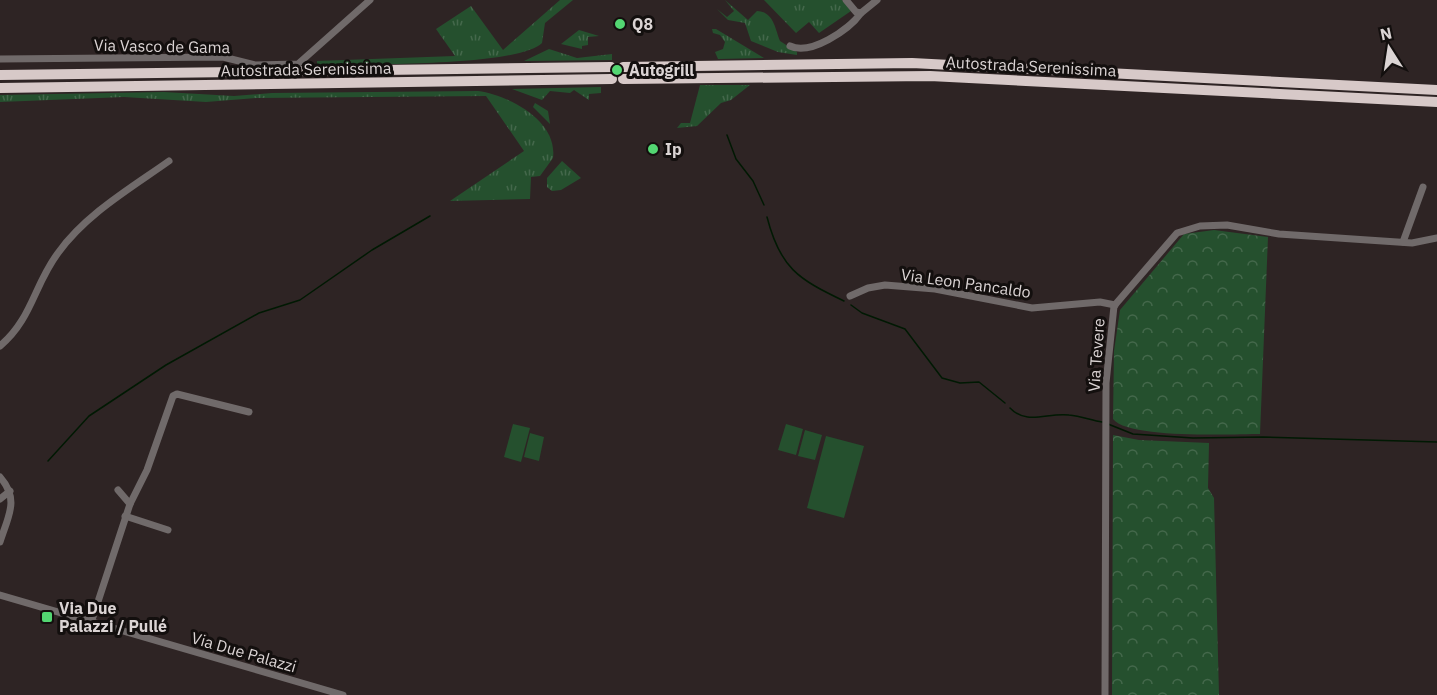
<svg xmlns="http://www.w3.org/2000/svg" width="1437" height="695" viewBox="0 0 1437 695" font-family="'IBM Plex Sans',sans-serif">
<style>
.grass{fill:url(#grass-tufts)}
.forest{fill:url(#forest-crowns)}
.garden{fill:#25502e}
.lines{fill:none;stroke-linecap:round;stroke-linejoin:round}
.stream{stroke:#001903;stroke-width:1.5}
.minor{stroke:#706a6a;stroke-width:7}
.highway{stroke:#d7c9c8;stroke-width:10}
.poi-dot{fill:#53d672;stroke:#130f0e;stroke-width:2}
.labels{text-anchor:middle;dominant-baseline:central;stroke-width:6;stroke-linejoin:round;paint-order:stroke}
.poi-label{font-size:16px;font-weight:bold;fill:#dbd4d4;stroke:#130f0e;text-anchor:start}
.street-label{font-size:16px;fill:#dbd4d4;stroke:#130f0e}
</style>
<defs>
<pattern id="grass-tufts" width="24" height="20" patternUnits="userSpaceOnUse" patternTransform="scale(1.5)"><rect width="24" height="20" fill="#25502e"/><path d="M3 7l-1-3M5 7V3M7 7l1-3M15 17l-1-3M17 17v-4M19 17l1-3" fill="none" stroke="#44684b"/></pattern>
<pattern id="forest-crowns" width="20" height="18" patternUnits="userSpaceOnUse" patternTransform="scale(1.5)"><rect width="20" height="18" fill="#25502e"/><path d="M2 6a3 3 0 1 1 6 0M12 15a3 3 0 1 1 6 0" fill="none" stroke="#44684b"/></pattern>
</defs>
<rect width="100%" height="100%" fill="#2e2424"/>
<g class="grass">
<path d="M560 0H573L545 23 542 43C518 67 356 64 317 65V61L455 56 436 29 471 6 503 50Z"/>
<path d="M725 0 748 20 757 11C774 12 775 29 780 41L797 52V55L778 52 751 41 745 23 728 20 717 9 727 17 734 11Z"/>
<path d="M764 0H842L851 11 819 33 809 22 796 33Z"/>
<path d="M716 29 764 58 718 59 715 52 723 49 725 42 720 35 713 33 712 29Z"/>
<path d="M579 30 599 36 588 37V45L582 46V49L561 44Z"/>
<path d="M549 49 577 58 612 54V60L524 61Z"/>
<path d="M700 85H750L731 100 721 103 697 126 677 128 681 123H690Z"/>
<path d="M601 87V93L589 94V100L574 90 570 93 550 91 542 100 512 89Z"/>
<path d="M478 91C508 95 558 120 553 158L540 176 531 177 530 199 450 201 524 151 486 96 256 98 206 102 124 97 0 102V95L164 92 234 96 272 93Z"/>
<path d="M535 103 548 111 550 124 533 107Z"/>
<path d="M562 161 581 178 561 190 552 191 547 187V178Z"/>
</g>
<g class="forest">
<path d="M1214 230 1268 237 1260 434C1233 434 1128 439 1113 419L1114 351 1120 310 1184 234Z"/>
<path d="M1113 435 1139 440 1209 443 1208 488 1214 498 1219 695H1112Z"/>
</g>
<g class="garden">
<path d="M513 424 530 428 521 462 504 457Z"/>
<path d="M786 424 803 429 796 455 778 450Z"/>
<path d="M805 430 822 435 815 460 798 456Z"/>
<path d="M530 433 544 437 539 461 524 457Z"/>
<path d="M826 436 864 446 844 518 807 508Z"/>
</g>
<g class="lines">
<g class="stream">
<path d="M727 135 736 159 753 181 764 205"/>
<path d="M767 217C780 268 798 279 844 301"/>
<path d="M851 305 862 313 905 329 942 378 960 383 979 382 1005 403"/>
<path d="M1010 408C1027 426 1048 412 1069 415 1080 416 1091 420 1102 422"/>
<path d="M1108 424 1133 434 1193 438 1263 437 1437 442"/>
<path d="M48 461 89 416 166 365 259 313 300 300 372 250 430 216"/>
</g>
<g class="minor">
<path d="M846 0 856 12 861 13 877 0"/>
<path d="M790 46C810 56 849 30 861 13"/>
<path d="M0 59 223 57 255 65 298 64 370 0"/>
<path d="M1403 242 1423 187"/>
<path d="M850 296 868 288 885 285 935 289 1032 308 1100 302 1115 305"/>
<path d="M0 346C32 319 34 285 58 253 86 214 131 188 169 161"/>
<path d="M0 477C20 500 8 516 0 542"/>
<path d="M118 490 130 504"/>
<path d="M0 499 10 491"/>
<path d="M125 516 168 530"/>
<path d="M0 595 343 695"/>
<path d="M89 621 92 620 130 504 147 470 173 396 177 394 249 412"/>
<path d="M1105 695 1106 383 1114 306 1177 233 1200 226 1227 225 1279 234 1412 243 1437 238"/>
</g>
<g class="highway">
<path d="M623 67 912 63 1437 90"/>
<path d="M0 75 611 67"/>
<path d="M623 79 930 76 1437 102"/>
<path d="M0 88 612 79"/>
</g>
</g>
<g class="poi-dot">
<circle cx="620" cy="24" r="6"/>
<circle cx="617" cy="70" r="6"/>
<circle cx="653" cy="149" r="6"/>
<rect x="41" y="611" width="12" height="12" rx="3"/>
</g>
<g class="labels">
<g class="poi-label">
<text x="632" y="24">Q8</text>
<text x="629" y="70">Autogrill</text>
<text x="665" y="149">Ip</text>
<text x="59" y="608">Via Due<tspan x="59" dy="18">Palazzi / Pullé</tspan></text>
</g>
<g class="street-label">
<text transform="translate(162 46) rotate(1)">Via Vasco de Gama</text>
<text transform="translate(1031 66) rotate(3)">Autostrada Serenissima</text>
<text transform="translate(306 69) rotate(-1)">Autostrada Serenissima</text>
<text transform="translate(966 283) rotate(8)">Via Leon Pancaldo</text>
<text transform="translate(1096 355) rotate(-86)">Via Tevere</text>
<text transform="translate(244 652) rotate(16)">Via Due Palazzi</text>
</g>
</g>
<g transform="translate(1389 48) rotate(348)" stroke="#130f0e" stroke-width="4.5" paint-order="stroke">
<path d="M0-4.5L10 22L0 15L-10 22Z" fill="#dbd4d4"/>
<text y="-9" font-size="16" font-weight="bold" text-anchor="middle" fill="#dbd4d4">N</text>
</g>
</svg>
